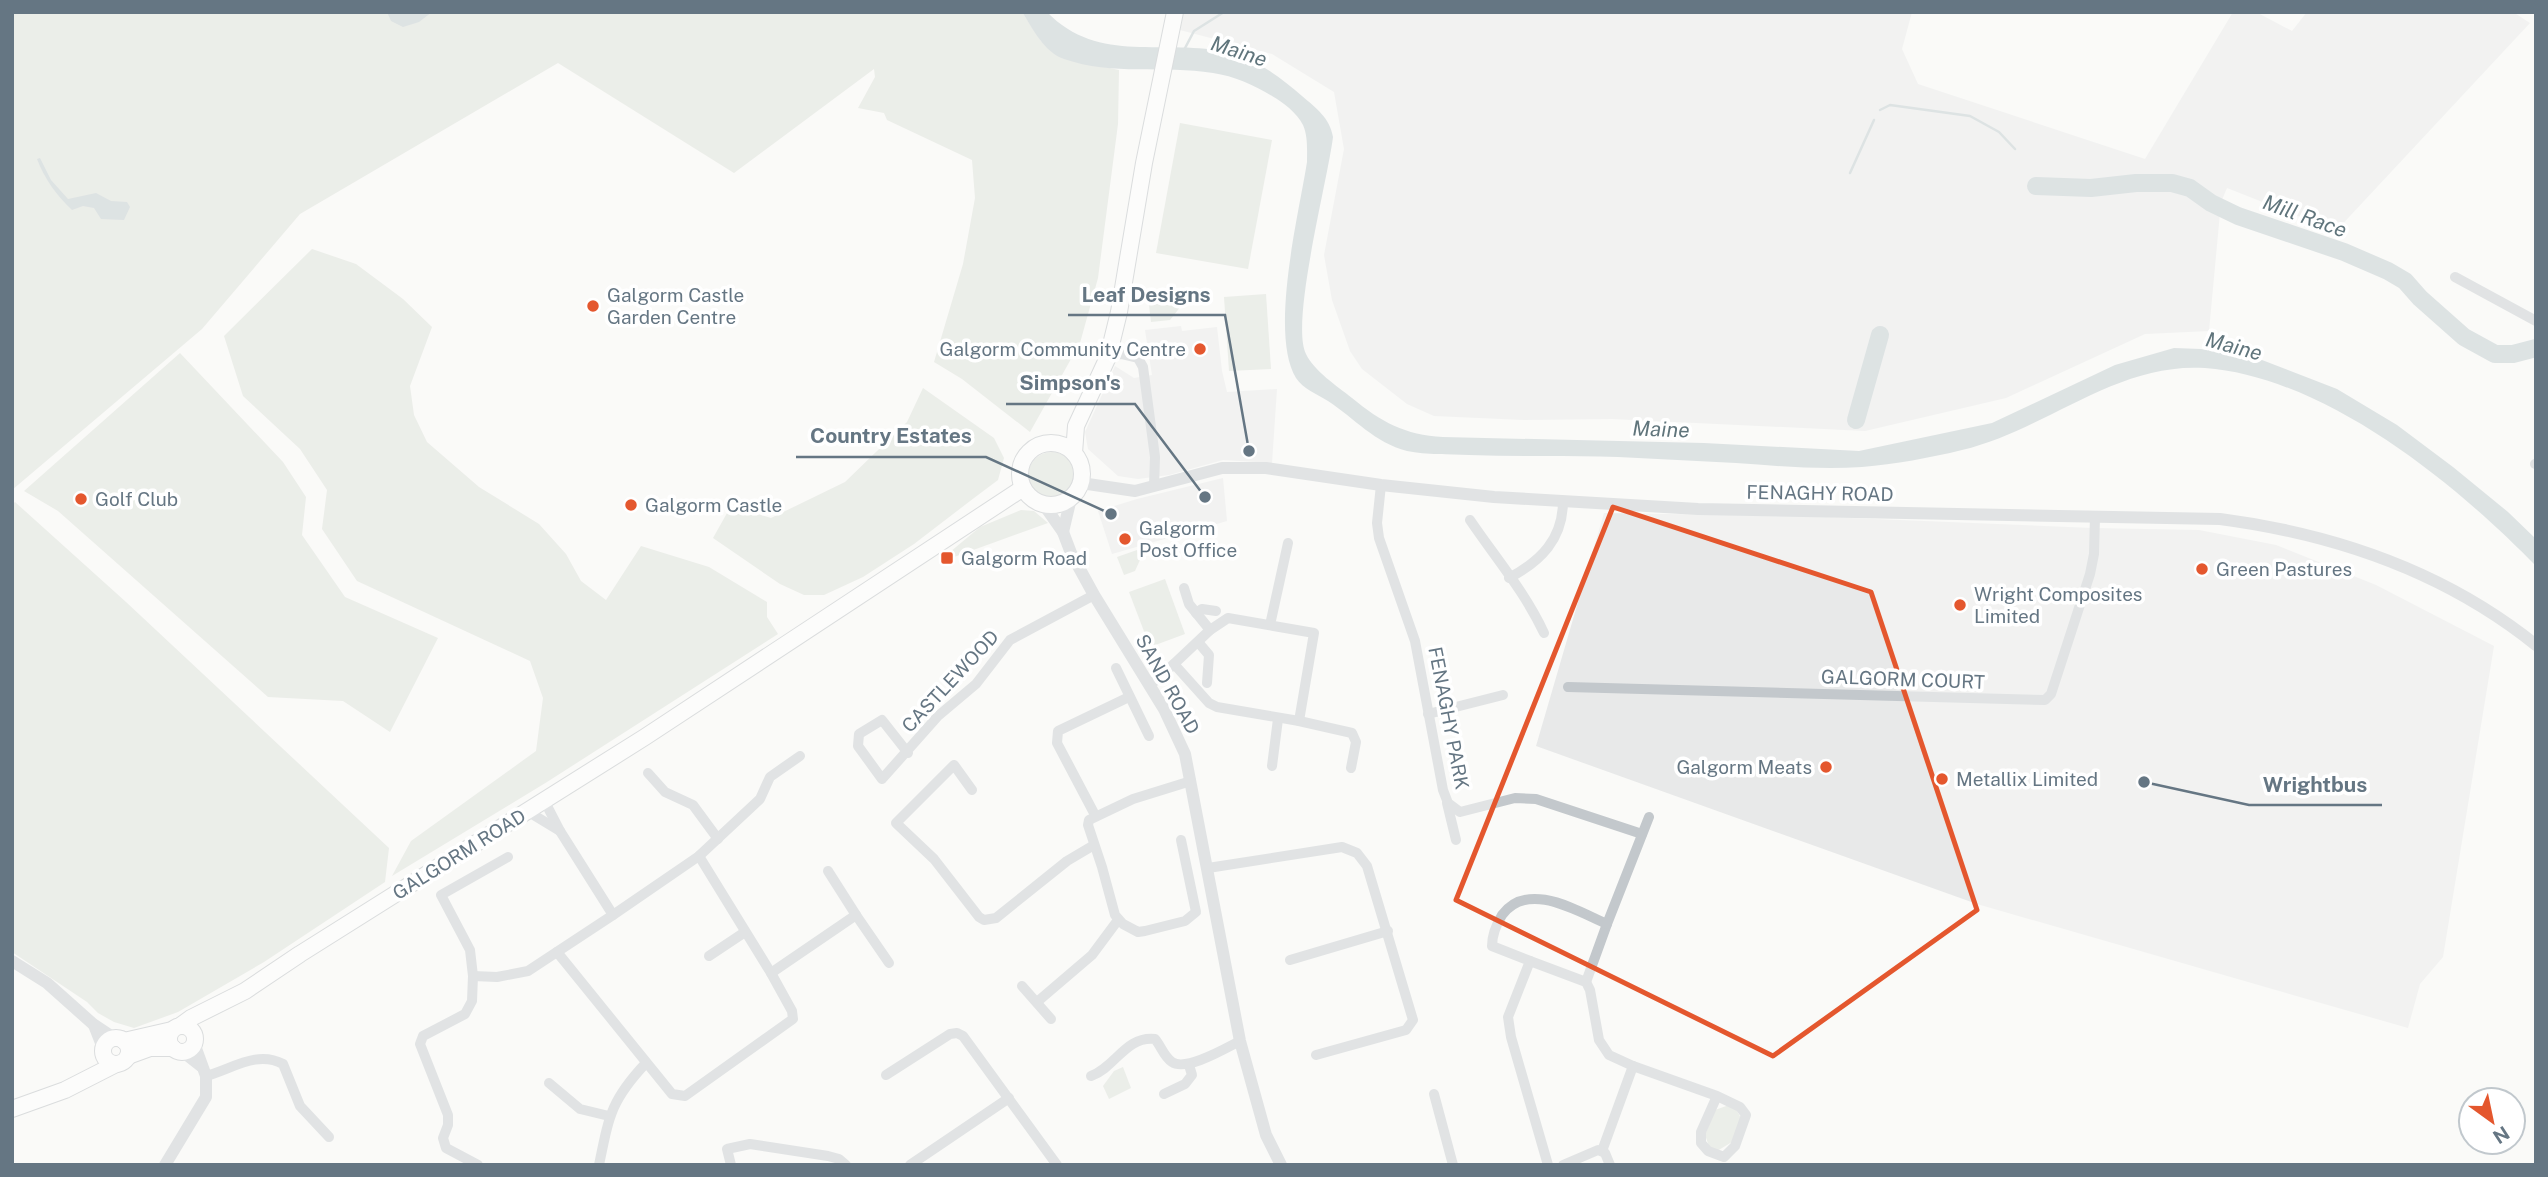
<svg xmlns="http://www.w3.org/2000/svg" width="2548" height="1177" viewBox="0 0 2548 1177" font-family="'Public Sans',sans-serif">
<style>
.built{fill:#e8e9e9}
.green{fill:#dadfd7}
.water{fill:#bbc7cb}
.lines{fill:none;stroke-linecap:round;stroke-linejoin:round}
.stream{stroke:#bbc7cb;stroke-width:2.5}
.river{stroke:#bbc7cb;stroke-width:18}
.primary-casing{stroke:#b5babe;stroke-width:18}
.minor{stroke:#c3c8cc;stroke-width:10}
.tertiary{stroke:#c3c8cc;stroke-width:12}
.primary{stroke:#fff;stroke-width:16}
.marked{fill:none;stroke:#e4572e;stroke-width:5;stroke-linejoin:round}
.poi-dot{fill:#e4572e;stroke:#fff;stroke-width:2.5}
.labels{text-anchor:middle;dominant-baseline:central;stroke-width:7;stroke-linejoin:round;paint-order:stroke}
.poi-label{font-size:19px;fill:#657683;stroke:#fff;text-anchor:start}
.street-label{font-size:19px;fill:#657683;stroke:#fff}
.water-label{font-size:21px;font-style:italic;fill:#60757c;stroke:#fff}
.leader{fill:none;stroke:#657683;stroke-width:2.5}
.callout-dot{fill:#657683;stroke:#fff;stroke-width:2.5}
.callout-label{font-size:21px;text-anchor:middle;font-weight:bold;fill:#657683;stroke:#fff;stroke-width:7;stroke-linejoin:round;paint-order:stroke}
</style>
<rect width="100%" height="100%" fill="#fafaf8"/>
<g class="built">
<path d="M1184 12H1912L1902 49 1918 84 2145 159 2233 12H2256L2292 31 2307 12H2513L2530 23 2336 231 2227 188 2221 202 2209 331 2145 334 2006 398 1865 431 1612 419 1524 420 1434 416 1407 404 1362 369 1350 351 1332 300 1324 255 1344 149 1334 92 1272 54 1180 30Z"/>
<path d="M1181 326 1182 331 1217 327 1222 371 1227 392 1277 389 1272 463 1223 460 1169 475 1138 479 1118 476 1088 449 1085 432 1115 366 1134 378 1152 375 1145 330Z"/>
<path d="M1223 478 1227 521 1112 554 1098 511 1137 499Z"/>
<path d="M1604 513 1802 516 2092 528 2199 530 2276 545 2376 585 2494 646 2443 957 2420 984 2408 1028 1977 904 1536 746Z"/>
</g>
<g class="green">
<path d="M12 12H1022L1041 41 1062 58 1119 70 1118 124 1098 278 1080 343 1030 432 962 379 934 362 963 264 975 198 972 160 887 120 884 113 858 108 875 77 874 69 734 173 558 63 300 214 202 329 12 490Z"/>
<path d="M1180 123 1272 140 1248 269 1156 253Z"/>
<path d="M312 249 356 264 403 299 432 327 410 386 414 415 427 442 479 487 539 524 566 554 581 581 606 600 641 546 709 567 767 602V617L778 634 547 782 392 876 411 841 536 751 543 698 530 661 357 581 322 529 327 490 300 449 243 396 224 336Z"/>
<path d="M1179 289 1183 291 1181 306 1170 320 1151 322 1149 305 1161 303 1154 296 1163 290Z"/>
<path d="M1266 294 1271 369 1229 371 1224 297Z"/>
<path d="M180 353 283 462 306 497 302 535 345 597 438 638 390 732 343 701 268 697 58 511 24 491Z"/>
<path d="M923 388 994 438 1004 458 998 480 974 498 914 544 863 577 824 595H804L780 584 713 538 731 506 771 518 845 482 907 422Z"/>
<circle cx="1052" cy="476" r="24"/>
<path d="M15 502 126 602 389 848 385 882 264 962 178 1012 134 1028 114 1022 98 1013 87 1002 12 952V505Z"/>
<path d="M1021 510 1034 511 1048 523 954 557 950 552 980 527Z"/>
<path d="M1137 550 1140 560 1135 571 1124 575 1117 557Z"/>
<path d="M1165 579 1185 634 1150 647 1129 592Z"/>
<path d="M1123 1067 1131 1088 1109 1099 1103 1086 1114 1071Z"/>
<path d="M1729 1105 1734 1106 1741 1118 1732 1142 1717 1151 1710 1149 1705 1135 1715 1110Z"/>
</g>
<g class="water">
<path d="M387 12H432L419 22 403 27 391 21Z"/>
<path d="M1022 12H1047C1099 66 1166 37 1229 53 1257 59 1281 78 1302 96 1316 108 1330 118 1333 137 1328 179 1290 323 1306 354 1314 371 1337 386 1352 398 1381 422 1405 435 1443 437L1704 443 1859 451 1992 423 2115 365 2174 348 2201 349 2262 360 2337 389 2397 425 2453 467 2508 512 2536 539V566C2455 483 2325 377 2205 368 2116 362 2046 430 1962 450 1930 458 1895 464 1862 467 1820 470 1778 466 1736 463 1697 461 1658 459 1618 457 1569 455 1519 457 1469 455 1449 454 1427 455 1407 451 1375 443 1354 418 1328 401 1317 394 1303 389 1296 378 1269 333 1299 214 1307 162 1307 150 1308 136 1303 125 1297 113 1283 102 1272 96 1254 85 1234 76 1213 73 1163 65 1113 76 1064 59 1044 52 1033 29 1022 12Z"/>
<path d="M40 158 51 180 68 199 96 193 111 201 127 202 130 207 124 220 101 219 94 208 83 206 72 210C57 196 44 178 37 159Z"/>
</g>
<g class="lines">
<g class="stream">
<path d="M1184 50 1194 31 1224 12"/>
<path d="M1880 110 1890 105 1970 116 1999 132 2015 149"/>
<path d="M1850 173 1874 120"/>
</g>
<g class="river">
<path d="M2036 186 2091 188 2136 183H2172L2190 188 2211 203 2238 216 2344 252 2388 271 2405 281 2420 298 2464 337 2495 354H2513L2536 348"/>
<path d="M1856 420 1880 335"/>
</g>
<defs>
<g id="primary">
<circle cx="1051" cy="474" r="31"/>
<path d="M1074 453 1076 426 1108 357 1119 312 1144 163 1175 12"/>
<path d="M180 1026 191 1018 245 991 300 954 645 737 1023 488"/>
<circle cx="182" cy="1039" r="13"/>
<circle cx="116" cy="1051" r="13"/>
<path d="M124 1041 172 1030"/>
<path d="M128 1056 150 1048H173"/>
<path d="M12 1109 65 1090 116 1064"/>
</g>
</defs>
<use href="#primary" class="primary-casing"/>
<g class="minor">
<path d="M2455 277 2536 321"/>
<path d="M1108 357 1121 354 1138 358 1143 367 1155 457 1154 486"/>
<path d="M2535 464H2536"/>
<path d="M1381 485 1377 523 1379 538 1415 641 1443 790 1448 803 1460 812 1515 798 1536 799 1642 834"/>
<path d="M1470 520C1495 557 1525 592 1544 633"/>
<path d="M1509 578C1541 561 1563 539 1563 501"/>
<path d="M1184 588 1189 604 1210 630"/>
<path d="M1196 613 1202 609 1216 611"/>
<path d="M1270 625 1288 543"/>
<path d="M1198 642 1209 655 1207 683"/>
<path d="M1174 664 1209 703 1217 707 1299 721 1352 733 1356 742 1351 768"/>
<path d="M1116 668 1149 736"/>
<path d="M1149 685 1158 679 1210 630 1228 618 1314 633 1299 721"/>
<path d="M1568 687 2045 700 2051 694 2090 574 2094 554 2095 516"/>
<path d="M1428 714 1503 695"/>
<path d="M908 753 882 720 859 734 858 746 882 779 938 716 976 684 1010 640 1094 595"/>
<path d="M1272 766 1278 719"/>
<path d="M648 773 665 792 693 805 718 839"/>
<path d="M972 790 954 765 896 823 934 859 979 917 984 920 996 918 1067 861 1094 845"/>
<path d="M544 800 560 831 613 915"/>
<path d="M1447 803 1456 840"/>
<path d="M527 811 560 831"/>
<path d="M1095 815 1057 743 1058 731 1129 697"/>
<path d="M1181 840 1196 912 1185 921 1145 931 1138 932 1123 924 1115 915 1102 867 1088 825 1089 820 1133 799 1191 781"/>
<path d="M1208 868 1342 847 1357 853 1367 866 1413 1020 1406 1030 1316 1055"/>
<path d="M828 871 856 915"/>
<path d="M557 952 672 1094 685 1096 793 1019 792 1011 771 973 699 856"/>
<path d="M709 956 745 932"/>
<path d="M1290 960 1388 931"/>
<path d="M1530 961 1586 982 1590 990 1599 1040 1609 1055 1633 1066 1717 1096 1701 1132V1143L1708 1151 1724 1157 1735 1146 1746 1115 1740 1107 1717 1096"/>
<path d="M771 973 856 915 889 963"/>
<path d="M473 976 497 977 528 971 613 915 699 856 760 799 770 777 800 756"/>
<path d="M1586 982 1607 924"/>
<path d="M1022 986 1051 1019"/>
<path d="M1037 1002 1092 955 1118 920"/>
<path d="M886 1075 950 1034 957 1033 963 1036 1057 1165"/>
<path d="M206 1076C232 1069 257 1050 283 1064L300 1106 329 1137"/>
<path d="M1091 1076C1116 1067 1125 1036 1155 1039 1161 1046 1164 1057 1172 1062 1186 1072 1226 1048 1240 1041"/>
<path d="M549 1083 580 1109 609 1116"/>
<path d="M1164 1094 1185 1084 1192 1075 1189 1065"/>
<path d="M1434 1094 1453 1165"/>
<path d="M1602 1151 1633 1066"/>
<path d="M478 1165 446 1148 443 1138 448 1125V1115L420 1044 423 1036 465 1014 472 1001 473 976 470 950 441 895 508 857"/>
<path d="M599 1165C609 1116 611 1100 646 1063"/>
<path d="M731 1165 727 1149 750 1144 828 1156 839 1159 846 1165"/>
<path d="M910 1165 1009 1098"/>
<path d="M1548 1165 1511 1037 1508 1017 1530 961 1492 946C1492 935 1496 925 1502 915 1528 880 1577 911 1607 924L1649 817"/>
<path d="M1563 1165 1598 1150 1605 1153 1610 1165"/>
</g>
<g class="tertiary">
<path d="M1081 483 1135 491 1222 468H1266L1381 485 1494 497 1698 509 2220 519C2335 534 2444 571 2536 645"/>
<path d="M1044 505 1063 532 1071 553 1094 595 1164 709 1185 754 1240 1041 1266 1135 1281 1165"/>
<path d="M1063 532 1071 498"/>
<path d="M12 961 47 983 93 1024 114 1038"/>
<path d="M94 1025 103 1048"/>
<path d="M182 1051 201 1066"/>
<path d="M165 1165 206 1097V1076L194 1043"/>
</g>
<use href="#primary" class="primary"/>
</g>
<path d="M0 0H2548V1177H0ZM1613 507 1871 592 1977 910 1773 1056 1456 900Z" fill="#fafaf8" fill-opacity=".55" fill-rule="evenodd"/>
<path class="marked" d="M1613 507 1871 592 1977 910 1773 1056 1456 900Z"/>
<g class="poi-dot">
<circle cx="593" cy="306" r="7"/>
<circle cx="1200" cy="349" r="7"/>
<circle cx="81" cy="499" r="7"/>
<circle cx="631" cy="505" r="7"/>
<circle cx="1125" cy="539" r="7"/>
<rect x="940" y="551" width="14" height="14" rx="3.5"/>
<circle cx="2202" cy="569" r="7"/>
<circle cx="1960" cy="605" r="7"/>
<circle cx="1826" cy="767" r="7"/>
<circle cx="1942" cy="779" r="7"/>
</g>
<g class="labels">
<g class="poi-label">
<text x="607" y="295">Galgorm Castle<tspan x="607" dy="22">Garden Centre</tspan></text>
<text x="1186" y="349" text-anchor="end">Galgorm Community Centre</text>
<text x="95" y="499">Golf Club</text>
<text x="645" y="505">Galgorm Castle</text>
<text x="1139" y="528">Galgorm<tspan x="1139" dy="22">Post Office</tspan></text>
<text x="961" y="558">Galgorm Road</text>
<text x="2216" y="569">Green Pastures</text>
<text x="1974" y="594">Wright Composites<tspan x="1974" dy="22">Limited</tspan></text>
<text x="1812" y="767" text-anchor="end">Galgorm Meats</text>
<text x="1956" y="779">Metallix Limited</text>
</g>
<g class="street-label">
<text transform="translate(1820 493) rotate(1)">FENAGHY ROAD</text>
<text transform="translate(1903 679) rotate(2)">GALGORM COURT</text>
<text transform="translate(950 681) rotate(-47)">CASTLEWOOD</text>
<text transform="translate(1168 684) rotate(61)">SAND ROAD</text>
<text transform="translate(1449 718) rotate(79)">FENAGHY PARK</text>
<text transform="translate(459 854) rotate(-32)">GALGORM ROAD</text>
</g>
<g class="water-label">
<text transform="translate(1239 51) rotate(18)">Maine</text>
<text transform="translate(2305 216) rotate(20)">Mill Race</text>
<text transform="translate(2234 346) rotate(15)">Maine</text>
<text transform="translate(1661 429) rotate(2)">Maine</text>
</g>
</g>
<path class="leader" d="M1249 451L1225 315H1068M1205 497L1135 404H1006M1111 514L986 457H796M2144 782L2249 805H2382"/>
<g class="callout-dot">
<circle cx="1249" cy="451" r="7"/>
<circle cx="1205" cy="497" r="7"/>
<circle cx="1111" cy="514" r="7"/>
<circle cx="2144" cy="782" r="7"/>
</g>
<g class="callout-label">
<text x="1146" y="302">Leaf Designs</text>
<text x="1070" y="390">Simpson's</text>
<text x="891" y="443">Country Estates</text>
<text x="2315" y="792">Wrightbus</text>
</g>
<rect width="2548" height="1177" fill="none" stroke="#657683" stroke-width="28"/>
<g transform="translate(2492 1121) rotate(147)"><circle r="33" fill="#ffffff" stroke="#c1c8cd" stroke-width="2"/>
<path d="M0-5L12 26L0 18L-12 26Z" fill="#e4572e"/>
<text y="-10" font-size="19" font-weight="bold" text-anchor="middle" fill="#657683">N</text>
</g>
</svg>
